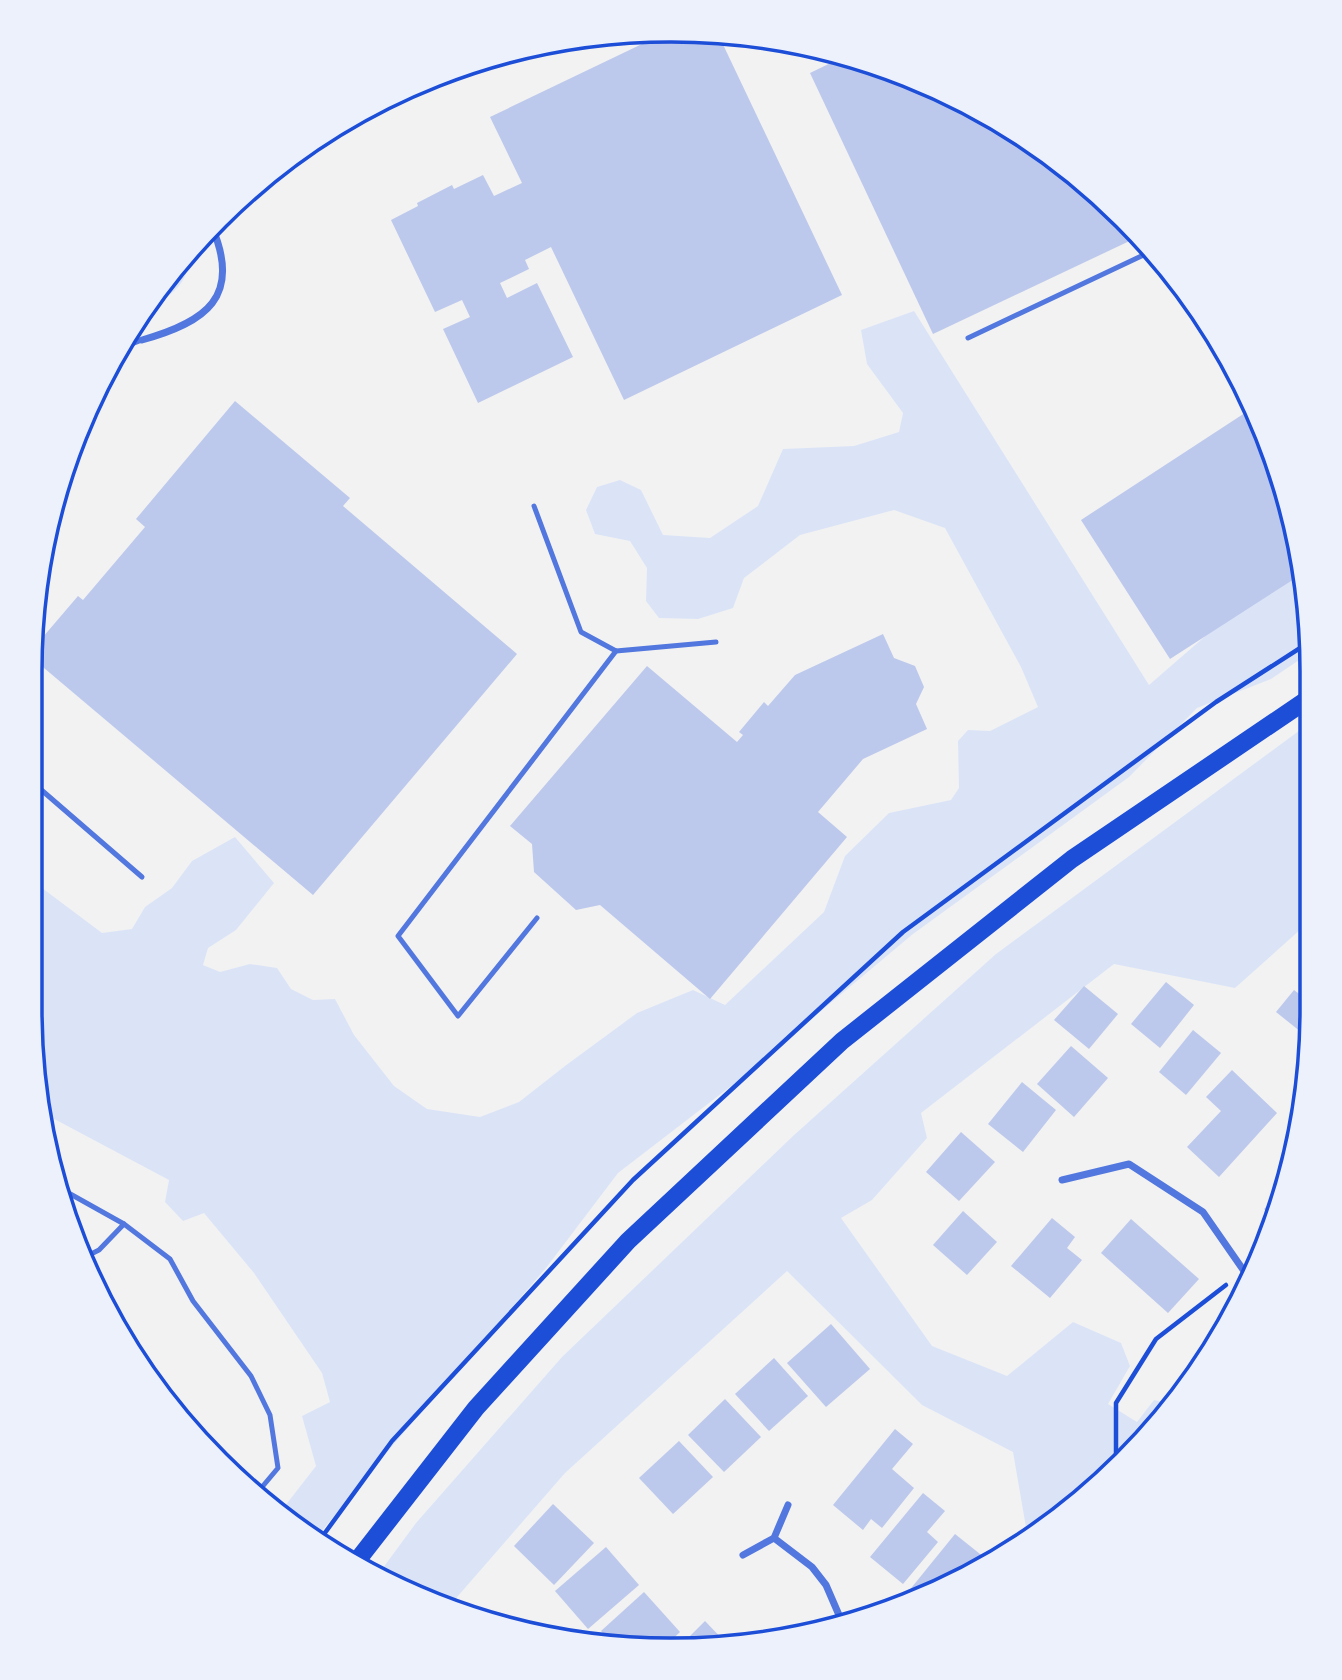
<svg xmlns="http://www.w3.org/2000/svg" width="1342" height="1680" viewBox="0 0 1342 1680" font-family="Rubik,sans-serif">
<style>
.green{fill:#dbe4f7}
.building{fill:#bdc9ec}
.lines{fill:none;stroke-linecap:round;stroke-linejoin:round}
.path{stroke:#1d4ed8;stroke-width:4.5}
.service{stroke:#5277de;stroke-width:5}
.minor{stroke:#5277de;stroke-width:7}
.primary{stroke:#1d4ed8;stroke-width:18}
.rim{fill:none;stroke:#1d4ed8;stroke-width:3.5}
</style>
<rect width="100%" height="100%" fill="#f2f2f2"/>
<g class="green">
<path d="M184 256C185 260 188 264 187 267 187 283 167 299 154 305Z"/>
<path d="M914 311 1149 685 1232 613 1301 572 1311 629V652L1271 679 1197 708 1129 777 913 934 735 1083 618 1173 546 1268 393 1445 316 1538 281 1511 316 1466 302 1416 330 1402 322 1373 254 1273 204 1213 183 1221 165 1202 169 1180 43 1113 30 1009V879L102 933 132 929 145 907 172 888 192 861 235 837 274 883 236 930 208 948 203 965 220 972 250 964 277 968 291 989 313 1000 335 999 354 1035 394 1086 427 1109 480 1117 519 1102 565 1066 637 1013 693 990 725 1005 824 912 845 856 889 813 951 800 959 788 958 741 968 730 990 731 1038 707 1021 667 945 528 894 510 800 535 744 578 733 608 698 619 659 618 646 601 647 568 630 541 595 534 586 510 597 487 620 480 641 490 663 535 710 538 758 506 783 449 854 446 899 432 903 413 867 364 861 330Z"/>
<path d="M1311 722V920L1235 988 1114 964 921 1113 927 1138 872 1200 841 1218 932 1346 1007 1376 1073 1322 1121 1343 1130 1366 1108 1404 1137 1422 1154 1400 1175 1404 1062 1517 1028 1539 1013 1452 922 1405 787 1271 565 1473 451 1604 466 1616 377 1576 416 1523 562 1357 793 1136 996 954Z"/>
</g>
<g class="building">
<path d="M667 32 718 34 842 295 624 400 551 247 525 260 529 269 500 283 507 298 537 283 573 357 478 403 443 329 470 317 462 300 435 312 391 220 418 206 417 203 452 185 454 189 483 175 494 196 522 183 490 117Z"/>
<path d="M845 56 877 64 991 115 1093 189 1138 237 933 334 810 73Z"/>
<path d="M235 401 350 498 343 506 517 654 313 895 31 657V651L78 596 83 600 145 527 136 519Z"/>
<path d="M1254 407 1290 505 1302 574 1170 659 1081 520Z"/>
<path d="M883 634 894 658 915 666 924 687 916 704 927 729 863 759 818 812 847 837 710 999 600 905 576 910 534 872 532 844 510 826 647 666 737 742 743 735 739 732 764 702 768 706 795 675Z"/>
<path d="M1311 936V956L1301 947Z"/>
<path d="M1166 982 1194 1005 1160 1048 1131 1024Z"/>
<path d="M1084 986 1118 1014 1089 1049 1054 1020Z"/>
<path d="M1294 990 1311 1003V1040L1276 1012Z"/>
<path d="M1193 1030 1221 1053 1186 1095 1159 1072Z"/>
<path d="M1071 1046 1108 1078 1074 1117 1037 1084Z"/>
<path d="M1232 1070 1277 1113 1219 1177 1187 1147 1221 1111 1206 1097Z"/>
<path d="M1022 1082 1056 1110 1023 1152 988 1124Z"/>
<path d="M961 1132 995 1162 959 1201 926 1172Z"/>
<path d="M1286 1186 1283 1195 1274 1219 1264 1209Z"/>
<path d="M963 1211 997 1242 967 1275 933 1245Z"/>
<path d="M1052 1218 1075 1237 1067 1248 1082 1260 1050 1298 1011 1266Z"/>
<path d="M1131 1219 1199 1279 1168 1313 1101 1253Z"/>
<path d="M831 1324 870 1369 826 1407 787 1363Z"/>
<path d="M774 1358 808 1396 769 1431 735 1394Z"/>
<path d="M1201 1362 1202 1363 1186 1390 1181 1385Z"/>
<path d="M725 1399 761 1437 724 1472 688 1435Z"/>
<path d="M895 1429 913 1444 892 1469 914 1488 882 1528 871 1519 863 1530 833 1505Z"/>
<path d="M679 1441 713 1477 673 1514 639 1478Z"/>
<path d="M923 1493 945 1511 927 1532 938 1542 903 1584 870 1557Z"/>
<path d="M553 1504 594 1543 554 1585 514 1546Z"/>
<path d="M955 1534 990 1562 955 1584 899 1603Z"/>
<path d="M606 1547 639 1585 588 1629 555 1591Z"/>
<path d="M644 1592 680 1632 664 1647 629 1649 615 1646 601 1631Z"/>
<path d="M705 1621 726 1643 680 1646Z"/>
</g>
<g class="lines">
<g class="path">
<path d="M1116 1463V1403L1156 1339 1226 1285"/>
<path d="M319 1541 392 1441 633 1180 903 932 1216 702 1311 641"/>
</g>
<g class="service">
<path d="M968 338 1152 251"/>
<path d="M129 345 142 340"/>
<path d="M534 506 581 632 616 651 716 642"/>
<path d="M31 781 142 877"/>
<path d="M537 918 458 1016 398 936 616 651"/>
<path d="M56 1186 124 1224 170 1259 193 1301 251 1376 270 1415 278 1468 257 1493"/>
<path d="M85 1257 99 1250 124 1224"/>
</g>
<g class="minor">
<path d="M142 340C206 322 242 297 212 227"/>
<path d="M1062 1180 1129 1164 1203 1212 1244 1271 1252 1276"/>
<path d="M774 1538 812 1567 826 1585 842 1622"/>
<path d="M743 1555 774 1538 788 1505"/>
</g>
<path class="primary" d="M353 1566 476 1408 628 1241 842 1041 1072 859 1311 697"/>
</g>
<path d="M0 0H1342V1680H0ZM671 42H671A629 629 0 0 1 1300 671V1009A629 629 0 0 1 671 1638H671A629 629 0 0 1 42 1009V671A629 629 0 0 1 671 42Z" fill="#edf1fc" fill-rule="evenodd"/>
<path class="rim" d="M671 42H671A629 629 0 0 1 1300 671V1009A629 629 0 0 1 671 1638H671A629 629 0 0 1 42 1009V671A629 629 0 0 1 671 42Z"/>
</svg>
